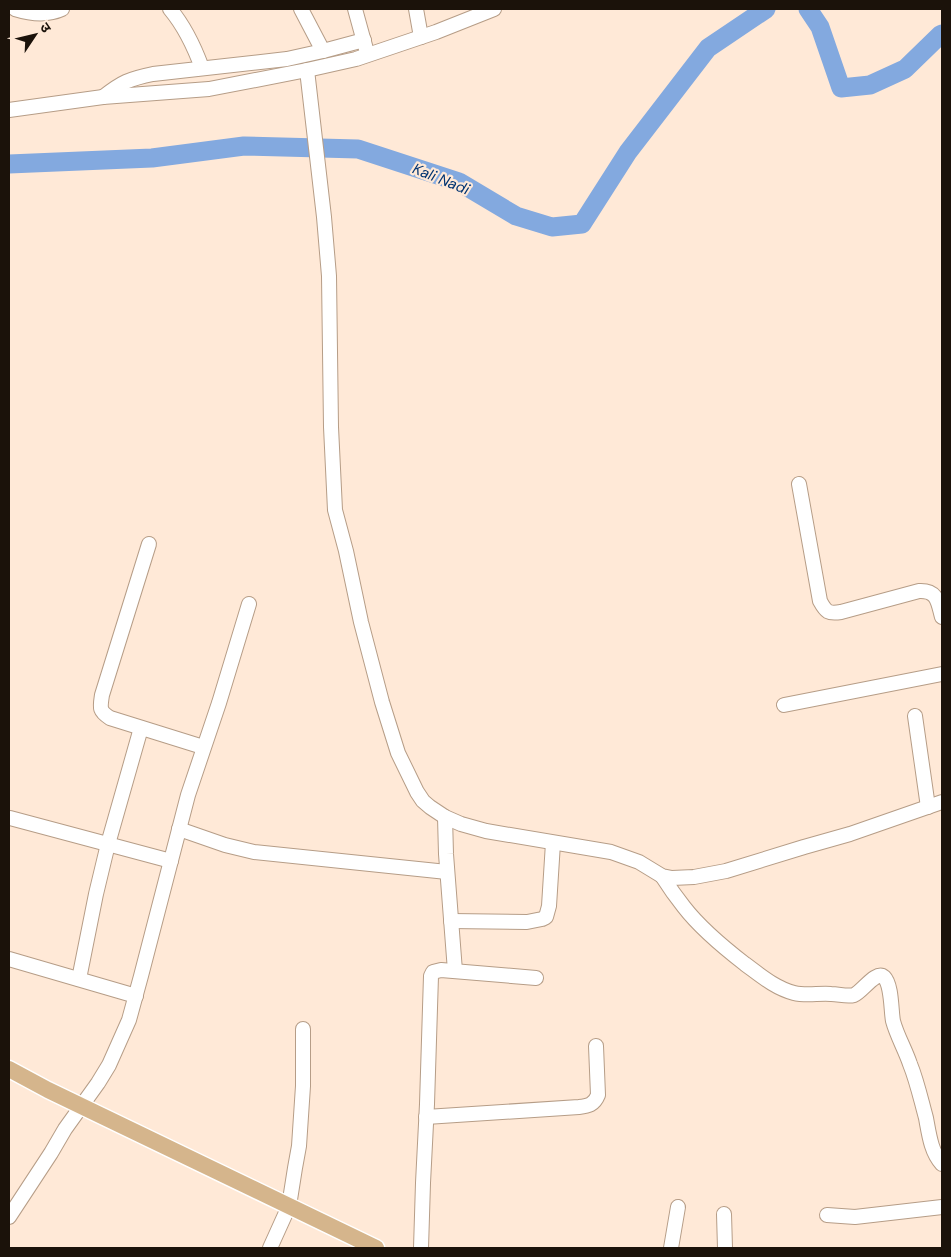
<svg xmlns="http://www.w3.org/2000/svg" width="951" height="1257" viewBox="0 0 951 1257" font-family="'DM Sans','Noto Sans Devanagari',sans-serif">
<style>
.lines{fill:none;stroke-linecap:round;stroke-linejoin:round}
.river{stroke:#83a9df;stroke-width:19}
.minor-casing{stroke:#b69d87;stroke-width:16}
.major-casing{stroke:#fff;stroke-width:19}
.minor{stroke:#fff;stroke-width:14}
.major{stroke:#d5b58c;stroke-width:16}
.labels{text-anchor:middle;dominant-baseline:central;stroke-width:4.5;stroke-linejoin:round;paint-order:stroke}
.water-label{font-size:15px;font-style:italic;fill:#003371;stroke:#ffe9d7}
</style>
<rect width="100%" height="100%" fill="#ffe9d7"/>
<g class="lines">
<g class="river">
<path d="M808 9 820 27 841 88 870 85 905 69 940 35 942 34"/>
<path d="M9 164 152 158 244 146 358 149 459 182 516 216 552 227 582 224 628 152 708 48 766 9"/>
</g>
<defs>
<g id="minor">
<path d="M15 9C31 14 47 16 62 9"/>
<path d="M170 9C185 27 194 46 202 68"/>
<path d="M301 9 323 51"/>
<path d="M355 9 366 49"/>
<path d="M416 9 421 37"/>
<path d="M307 70 324 217 329 276 331 427 335 510 346 551 361 622 382 702 398 753 417 792 423 801 430 807 445 817 461 824 486 831 611 852 639 862 662 876 672 878 694 877 726 871 804 847 850 834 942 802"/>
<path d="M103 97C122 82 129 79 153 74L287 59 323 51 364 40"/>
<path d="M9 110 103 97 209 89 307 70 356 59 436 32 494 9"/>
<path d="M799 484 820 601C826 612 828 614 841 612L919 591C938 590 938 603 942 617"/>
<path d="M149 544 102 695C100 708 99 711 110 718L203 747"/>
<path d="M784 705 942 674"/>
<path d="M915 716 928 807"/>
<path d="M445 817 446 854 455 971"/>
<path d="M10 818 171 861"/>
<path d="M179 829 225 845 254 852 447 872"/>
<path d="M662 876C669 887 676 897 684 907 701 929 723 947 745 964 760 975 775 988 794 993 806 996 819 993 831 994 839 994 847 997 854 995 862 992 876 970 884 977 892 985 891 1011 893 1021 897 1036 905 1049 910 1064 917 1081 921 1100 926 1118 929 1134 931 1152 942 1164"/>
<path d="M451 921 527 922 542 919 546 917 549 906 553 843"/>
<path d="M9 959 136 996"/>
<path d="M79 979 96 894 108 844 141 728"/>
<path d="M426 1117 579 1107C588 1106 594 1105 598 1095L596 1046"/>
<path d="M724 1214 725 1248"/>
<path d="M827 1215 855 1217 942 1207"/>
<path d="M9 1217 51 1153 65 1129 98 1083 109 1065 129 1020 141 976 188 795 219 703 249 604"/>
<path d="M270 1248 289 1206 295 1168 299 1146 303 1086V1029"/>
<path d="M421 1248 423 1183 427 1104 431 976 433 972 441 970 536 978"/>
<path d="M671 1248 678 1207"/>
</g>
<path id="major" d="M9 1069 48 1090 376 1248"/>
</defs>
<use href="#minor" class="minor-casing"/>
<use href="#major" class="major-casing"/>
<use href="#minor" class="minor"/>
<use href="#major" class="major"/>
</g>
<g class="labels">
<g class="water-label">
<text transform="translate(441 179) rotate(22)">Kali Nadi</text>
</g>
</g>
<rect width="951" height="1257" fill="none" stroke="#1b120a" stroke-width="20"/>
<g transform="translate(35 35) rotate(55)" stroke="#ffe9d7" stroke-width="4" paint-order="stroke">
<path d="M0-4L9 19L0 12L-9 19Z" fill="#1b120a"/>
<text y="-8" font-size="14" font-weight="bold" text-anchor="middle" fill="#1b120a">उ</text>
</g>
</svg>
